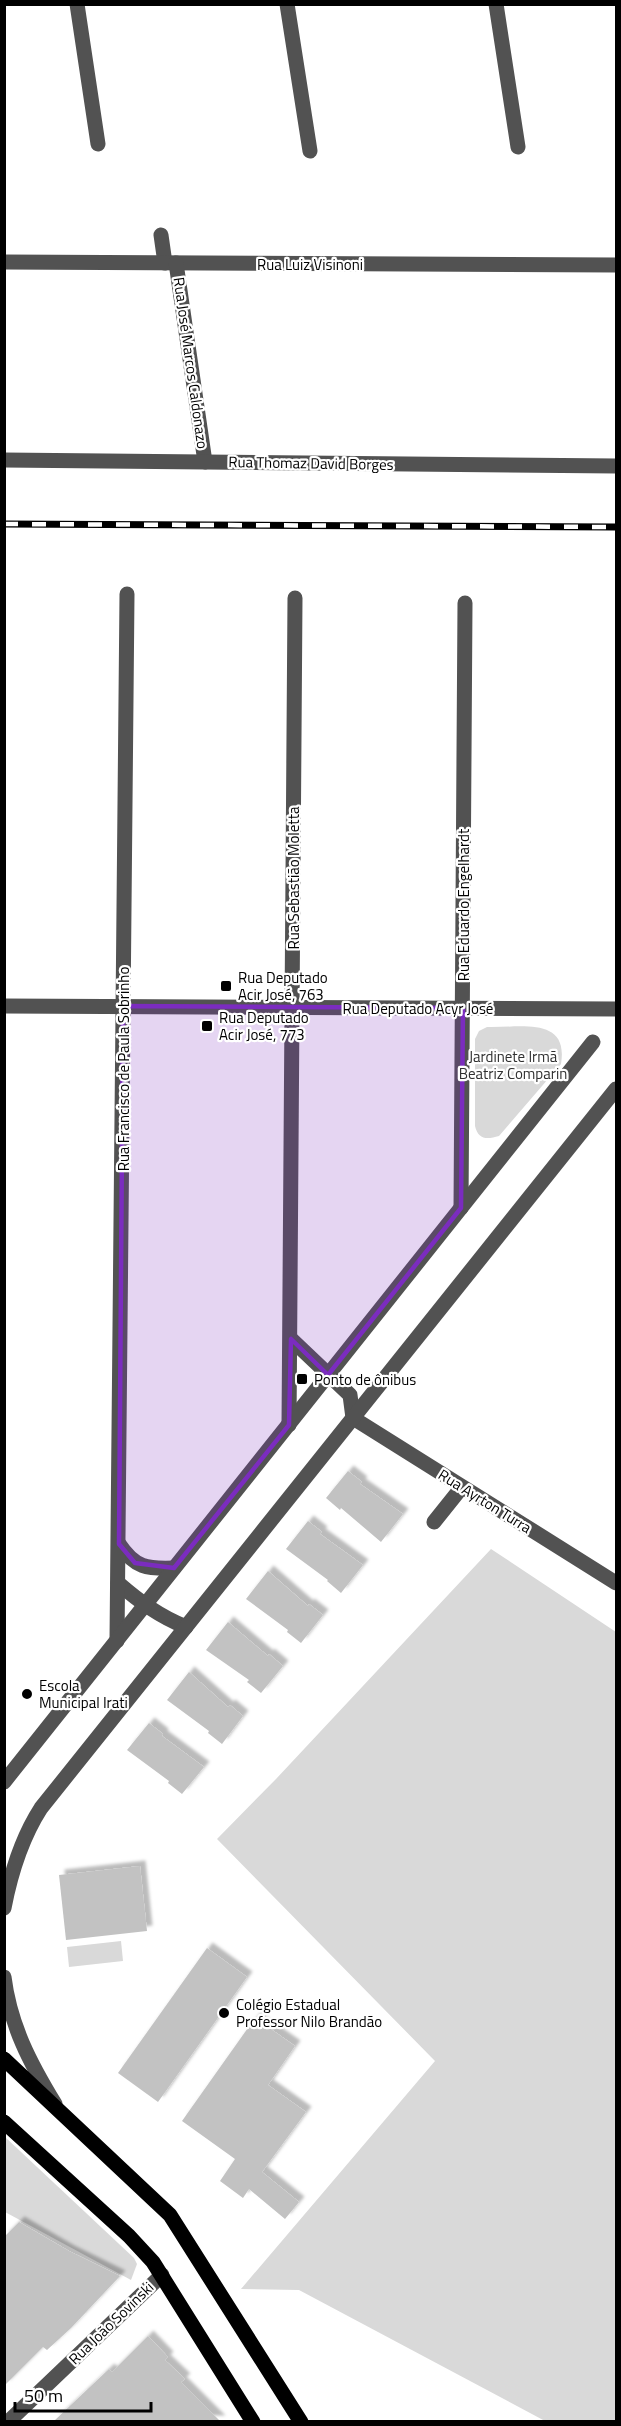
<svg xmlns="http://www.w3.org/2000/svg" width="621" height="2426" viewBox="0 0 621 2426" font-family="'Titillium Web',sans-serif">
<style>
.green{fill:#d9d9d9}
.building{fill:#c2c2c2;filter:url(#shadow)}
.lines{fill:none;stroke-linecap:round;stroke-linejoin:round}
.minor{stroke:#525252;stroke-width:15}
.major{stroke:#000;stroke-width:15}
.rail-casing{stroke:#000;stroke-width:7}
.rail{stroke:#fff;stroke-width:4.5;stroke-dasharray:14;stroke-linecap:butt}
.marked{fill:#7b2cbf;fill-opacity:0.2;stroke:#7b2cbf;stroke-width:4.5;stroke-linejoin:round}
.poi-dot{fill:#000;stroke:#fff;stroke-width:2}
.labels{text-anchor:middle;dominant-baseline:central;stroke-width:4.5;stroke-linejoin:round;paint-order:stroke}
.street-label{font-size:15px;fill:#000;stroke:#fff}
.poi-label{font-size:15px;fill:#000;stroke:#fff;text-anchor:start}
.park-label{font-size:15px;fill:#303030;stroke:#fff}
</style>
<defs>
<filter id="shadow"><feDropShadow dx="5.5" dy="-5.5" stdDeviation="1.5" flood-color="#0004"/></filter>
</defs>
<rect width="100%" height="100%" fill="#fff"/>
<g class="green">
<path d="M487 1027C520 1028 569 1016 561 1064L499 1136C486 1140 478 1139 475 1126V1039L479 1031Z"/>
<path d="M491 1549 616 1632V2421H545L299 2290 241 2289 435 2061 217 1839 276 1779Z"/>
<path d="M121 1941 123 1961 69 1967 67 1947Z"/>
<path d="M4 2136 134 2258 137 2264 131 2280 5 2212Z"/>
</g>
<g class="building">
<path d="M348 1471 362 1482 360 1484 403 1514 381 1542 341 1508 340 1510 326 1498Z"/>
<path d="M308 1521 322 1532 320 1534 363 1565 341 1593 327 1581 328 1580 286 1549Z"/>
<path d="M268 1571 308 1606 309 1604 323 1615 301 1643 287 1632 288 1630 246 1599Z"/>
<path d="M228 1622 268 1656 269 1654 283 1666 261 1693 247 1682 249 1680 206 1650Z"/>
<path d="M189 1672 228 1707 230 1705 243 1716 222 1744 208 1733 209 1731 167 1700Z"/>
<path d="M149 1723 163 1734 162 1736 204 1767 182 1794 168 1783 169 1781 127 1750Z"/>
<path d="M140 1866 147 1931 66 1940 59 1875Z"/>
<path d="M207 1948 247 1977 158 2102 118 2073Z"/>
<path d="M255 2018 295 2046 268 2085 306 2112 262 2172 299 2202 285 2219 249 2189 243 2198 220 2181 235 2159 182 2121Z"/>
<path d="M19 2222 69 2251 120 2276 71 2328 47 2350 43 2347 4 2386V2237Z"/>
<path d="M148 2336 168 2357 165 2360 185 2379 181 2382 220 2421H54L109 2369 112 2372Z"/>
</g>
<g class="lines">
<g class="minor">
<path d="M77 4 98 144"/>
<path d="M287 4 310 151"/>
<path d="M496 4 518 147"/>
<path d="M161 235 165 263"/>
<path d="M4 262 616 265"/>
<path d="M176 263 205 462"/>
<path d="M4 460 616 466"/>
<path d="M4 1006 616 1009"/>
<path d="M461 1208 465 603"/>
<path d="M291 1339 350 1395 353 1418 616 1583"/>
<path d="M289 1425 295 598"/>
<path d="M434 1522 462 1487"/>
<path d="M119 1544C135 1568 147 1569 174 1568"/>
<path d="M118 1583C140 1602 159 1616 186 1627"/>
<path d="M117 1641 127 594"/>
<path d="M4 1782 593 1042"/>
<path d="M4 1908C11 1872 21 1839 41 1808L616 1089"/>
<path d="M4 1977C10 2025 30 2063 55 2104"/>
<path d="M8 2422 162 2275"/>
</g>
<g class="major">
<path d="M4 2059 170 2215 301 2422"/>
<path d="M4 2122 129 2236 153 2262 253 2422"/>
</g>
<defs>
<path id="rail" d="M4 524 616 527"/>
</defs>
<use href="#rail" class="rail-casing"/>
<use href="#rail" class="rail"/>
</g>
<path class="marked" d="M123 1006 463 1008 461 1208 328 1375 291 1339 289 1425 174 1568 135 1563 119 1544Z"/>
<g class="poi-dot">
<rect x="220" y="980" width="12" height="12" rx="3"/>
<rect x="201" y="1020" width="12" height="12" rx="3"/>
<rect x="296" y="1373" width="12" height="12" rx="3"/>
<circle cx="27" cy="1694" r="6"/>
<circle cx="224" cy="2013" r="6"/>
</g>
<g class="labels">
<g class="street-label">
<text x="310" y="264">Rua Luiz Visinoni</text>
<text transform="translate(191 363) rotate(82)">Rua José Marcos Caldonazo</text>
<text transform="translate(311 463) rotate(1)">Rua Thomaz David Borges</text>
<text transform="translate(293 878) rotate(-90)">Rua Sebastião Moletta</text>
<text transform="translate(463 905) rotate(-90)">Rua Eduardo Engelhardt</text>
<text x="418" y="1008">Rua Deputado Acyr José</text>
<text transform="translate(123 1069) rotate(-90)">Rua Francisco de Paula Sobrinho</text>
<text transform="translate(485 1501) rotate(32)">Rua Ayrton Turra</text>
<text transform="translate(111 2323) rotate(-44)">Rua João Sovinski</text>
</g>
<g class="poi-label">
<text x="238" y="977">Rua Deputado<tspan x="238" dy="17">Acir José, 763</tspan></text>
<text x="219" y="1017">Rua Deputado<tspan x="219" dy="17">Acir José, 773</tspan></text>
<text x="314" y="1379">Ponto de ônibus</text>
<text x="39" y="1685">Escola<tspan x="39" dy="17">Municipal Irati</tspan></text>
<text x="236" y="2004">Colégio Estadual<tspan x="236" dy="17">Professor Nilo Brandão</tspan></text>
</g>
<g class="park-label">
<text x="513" y="1056">Jardinete Irmã<tspan x="513" dy="17">Beatriz Comparin</tspan></text>
</g>
</g>
<rect width="621" height="2426" fill="none" stroke="#000000" stroke-width="12"/>
<path d="M15 2402v9h136v-9" fill="none" stroke="#000000" stroke-width="3"/>
<text x="24" y="2402" font-size="18" fill="#000000" stroke="#ffffff" stroke-width="4.5" paint-order="stroke">50 m</text>
</svg>
